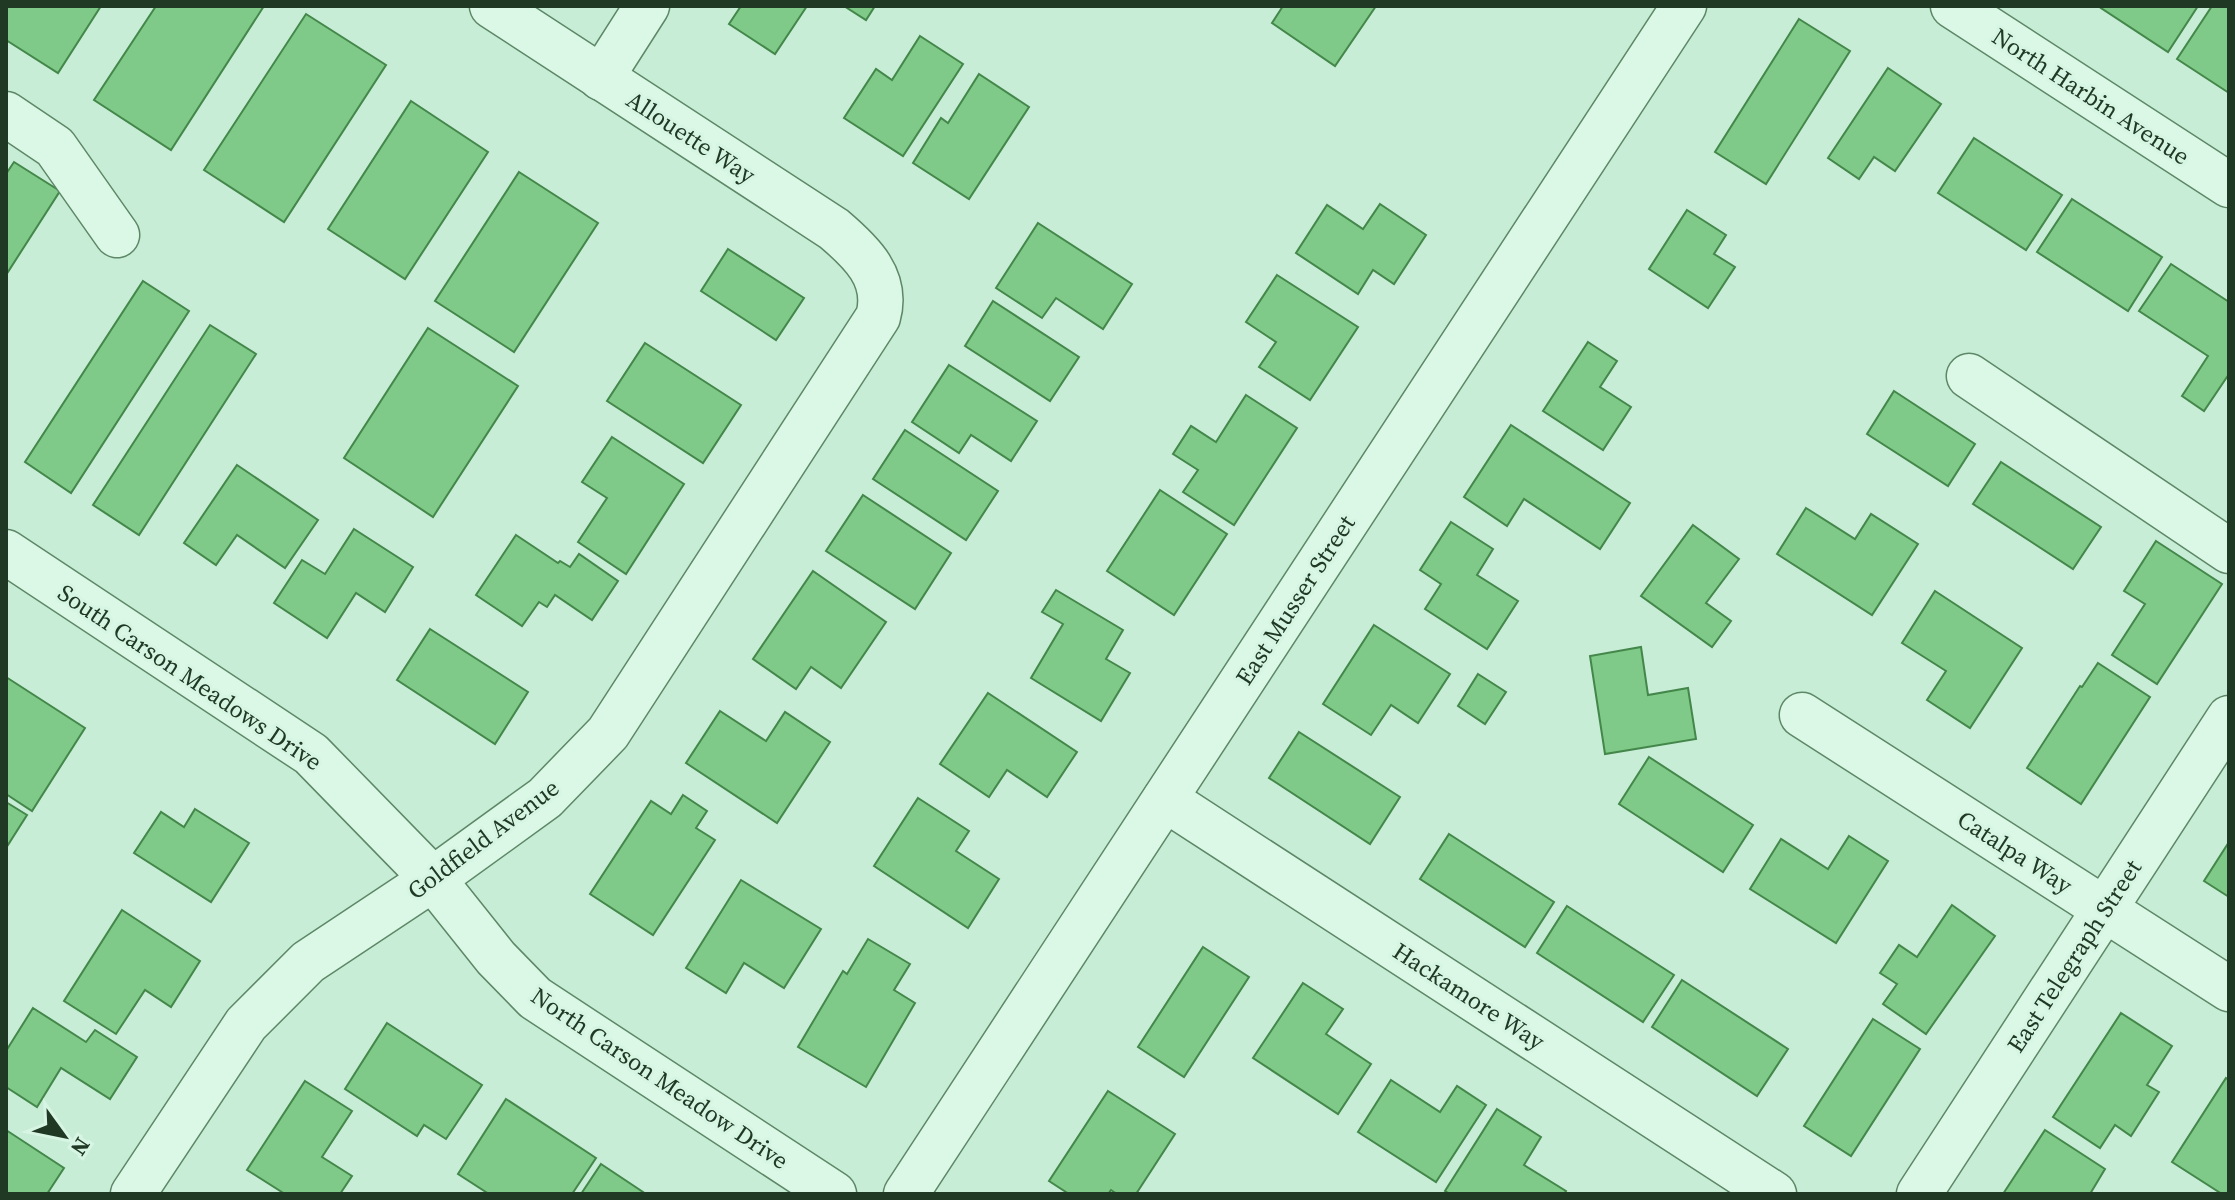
<svg xmlns="http://www.w3.org/2000/svg" width="2235" height="1200" viewBox="0 0 2235 1200" font-family="'Source Serif 4',serif">
<style>
.building{fill:#7fca88;stroke:#44874a;stroke-width:2}
.lines{fill:none;stroke-linecap:round;stroke-linejoin:round}
.minor-casing{stroke:#5d8867;stroke-width:47}
.minor{stroke:#dbf8e6;stroke-width:44}
.labels{text-anchor:middle;dominant-baseline:central;stroke-width:6;stroke-linejoin:round;paint-order:stroke}
.street-label{font-size:24px;fill:#203925;stroke:#d7f5e3}
</style>
<rect width="100%" height="100%" fill="#c7edd7"/>
<g class="building">
<path d="M6 6H101L58 73 6 40Z"/>
<path d="M156 6H264L171 150 94 100Z"/>
<path d="M741 6H807L775 54 729 24Z"/>
<path d="M844 6H875L866 20Z"/>
<path d="M1283 6H1376L1335 66 1272 23Z"/>
<path d="M2103 6H2198L2168 52 2101 8Z"/>
<path d="M2212 6H2229V93L2177 59Z"/>
<path d="M306 14 386 65 284 222 204 170Z"/>
<path d="M1799 19 1850 51 1766 184 1715 152Z"/>
<path d="M920 36 963 64 903 156 844 118 876 69 892 80Z"/>
<path d="M1888 68 1941 104 1895 171 1874 157 1859 179 1828 158Z"/>
<path d="M979 74 1029 107 969 199 913 163 941 118 948 123Z"/>
<path d="M411 101 488 152 405 279 328 229Z"/>
<path d="M1974 138 2062 195 2026 250 1938 193Z"/>
<path d="M14 162 60 191 6 275V174Z"/>
<path d="M519 172 598 223 514 352 435 301Z"/>
<path d="M2072 199 2162 257 2128 311 2037 252Z"/>
<path d="M1380 204 1426 235 1394 284 1373 270 1358 294 1296 253 1327 205 1363 229Z"/>
<path d="M1687 210 1726 235 1714 254 1735 267 1708 308 1649 269Z"/>
<path d="M1038 223 1132 284 1103 329 1056 298 1042 318 996 288Z"/>
<path d="M728 249 804 298 776 340 701 291Z"/>
<path d="M2171 264 2229 302V374L2204 411 2182 396 2208 356 2139 311Z"/>
<path d="M1277 275 1358 327 1310 400 1259 367 1276 342 1246 322Z"/>
<path d="M143 281 189 311 71 493 25 462Z"/>
<path d="M993 301 1079 357 1050 401 965 346Z"/>
<path d="M210 325 256 354 139 535 93 505Z"/>
<path d="M428 328 518 386 433 517 344 458Z"/>
<path d="M1588 342 1617 361 1600 387 1631 407 1603 450 1543 411Z"/>
<path d="M645 343 741 405 703 463 607 401Z"/>
<path d="M949 365 1037 421 1011 461 971 435 959 453 912 422Z"/>
<path d="M1894 391 1975 444 1948 486 1867 434Z"/>
<path d="M1246 395 1297 428 1234 525 1183 492 1198 470 1173 454 1191 426 1216 442Z"/>
<path d="M1511 425 1630 503 1600 549 1524 499 1507 526 1464 497Z"/>
<path d="M905 430 998 491 966 540 873 479Z"/>
<path d="M612 437 684 484 626 574 578 542 607 498 582 482Z"/>
<path d="M2001 462 2101 527 2073 569 1973 504Z"/>
<path d="M237 465 318 520 285 568 237 535 216 565 184 543Z"/>
<path d="M1160 490 1227 534 1174 615 1107 571Z"/>
<path d="M863 495 951 553 915 609 826 551Z"/>
<path d="M1806 508 1855 539 1871 514 1918 544 1872 615 1777 554Z"/>
<path d="M1451 522 1493 549 1477 575 1518 601 1487 649 1425 609 1441 584 1420 570Z"/>
<path d="M1693 525 1739 559 1706 603 1731 621 1712 647 1641 596Z"/>
<path d="M354 529 413 567 385 612 356 593 327 638 274 603 302 560 325 574Z"/>
<path d="M516 535 558 563 560 561 570 567 579 554 618 581 592 620 555 595 547 607 539 602 522 626 476 595Z"/>
<path d="M2156 541 2222 584 2157 684 2112 655 2145 604 2124 591Z"/>
<path d="M813 571 886 622 841 688 811 667 796 689 753 659Z"/>
<path d="M1056 590 1123 630 1106 659 1130 673 1101 721 1031 678 1063 624 1042 612Z"/>
<path d="M1935 591 2022 648 1970 728 1927 700 1946 671 1902 643Z"/>
<path d="M1374 625 1450 674 1418 723 1391 705 1371 735 1323 704Z"/>
<path d="M430 629 528 692 495 744 397 680Z"/>
<path d="M1641 647 1648 695 1688 688 1696 739 1605 754 1590 656Z"/>
<path d="M2098 663 2150 697 2081 804 2027 768 2080 686 2082 687Z"/>
<path d="M1478 674 1506 692 1485 724 1458 706Z"/>
<path d="M6 677 85 728 32 811 6 794Z"/>
<path d="M988 693 1077 752 1047 797 1007 770 989 797 940 764Z"/>
<path d="M720 711 766 741 785 712 830 742 777 823 686 763Z"/>
<path d="M1299 732 1400 797 1370 844 1269 778Z"/>
<path d="M1649 757 1753 825 1723 872 1619 804Z"/>
<path d="M683 795 707 811 696 828 715 840 653 935 590 894 651 801 671 814Z"/>
<path d="M918 798 969 831 956 851 999 879 968 928 874 866Z"/>
<path d="M6 802 27 815 6 848Z"/>
<path d="M195 809 249 843 211 902 134 853 161 812 184 827Z"/>
<path d="M1449 834 1554 902 1525 947 1420 879Z"/>
<path d="M1849 836 1888 861 1836 943 1750 889 1781 839 1828 869Z"/>
<path d="M2229 842V897L2204 881Z"/>
<path d="M741 880 821 929 784 988 744 963 726 993 686 968Z"/>
<path d="M1952 905 1995 936 1926 1034 1883 1004 1897 984 1880 973 1899 945 1917 957Z"/>
<path d="M1567 906 1674 975 1643 1022 1537 953Z"/>
<path d="M122 910 200 961 171 1007 145 990 116 1034 64 1001Z"/>
<path d="M868 939 910 964 894 990 915 1003 866 1087 798 1047 843 971 847 974Z"/>
<path d="M1203 947 1249 977 1184 1077 1138 1047Z"/>
<path d="M1682 980 1788 1049 1757 1096 1652 1027Z"/>
<path d="M1303 983 1343 1009 1326 1034 1371 1064 1338 1114 1253 1058Z"/>
<path d="M33 1008 86 1042 95 1030 137 1057 110 1099 61 1068 37 1107 6 1087V1051Z"/>
<path d="M2121 1013 2172 1046 2147 1085 2159 1092 2131 1136 2115 1125 2100 1148 2053 1117Z"/>
<path d="M1873 1019 1920 1049 1851 1156 1804 1126Z"/>
<path d="M387 1023 482 1085 446 1139 424 1125 417 1136 345 1089Z"/>
<path d="M2226 1078 2229 1080V1194H2222L2172 1162Z"/>
<path d="M1391 1080 1440 1112 1457 1086 1486 1105 1436 1182 1358 1132Z"/>
<path d="M305 1081 352 1111 322 1157 352 1176 340 1194H285L247 1170Z"/>
<path d="M1108 1091 1175 1134 1136 1194H1117L1111 1190 1108 1194H1069L1049 1181Z"/>
<path d="M506 1099 596 1158 572 1194H489L458 1174Z"/>
<path d="M1497 1109 1541 1137 1524 1165 1566 1191 1564 1194H1450L1445 1191Z"/>
<path d="M6 1130 64 1168 47 1194H6Z"/>
<path d="M2045 1130 2105 1169 2090 1194H2003Z"/>
<path d="M601 1164 646 1194H581Z"/>
</g>
<g class="lines">
<defs>
<g id="minor">
<path d="M1953 6 2229 185"/>
<path d="M601 78 647 6"/>
<path d="M6 114 55 147 117 235"/>
<path d="M1969 376 2229 551"/>
<path d="M6 552 311 754 433 879 496 958 535 998 834 1194"/>
<path d="M1802 715 2229 989"/>
<path d="M1165 799 1774 1194"/>
<path d="M133 1194 246 1024 308 962 433 879 545 798 608 733 878 317C889 278 861 252 834 229L492 6"/>
<path d="M906 1194 1684 6"/>
<path d="M1919 1194 2229 718"/>
</g>
</defs>
<use href="#minor" class="minor-casing"/>
<use href="#minor" class="minor"/>
</g>
<g class="labels">
<g class="street-label">
<text transform="translate(2091 96) rotate(33)">North Harbin Avenue</text>
<text transform="translate(691 137) rotate(33)">Allouette Way</text>
<text transform="translate(1295 600) rotate(-57)">East Musser Street</text>
<text transform="translate(190 677) rotate(34)">South Carson Meadows Drive</text>
<text transform="translate(483 839) rotate(-37)">Goldfield Avenue</text>
<text transform="translate(2015 852) rotate(33)">Catalpa Way</text>
<text transform="translate(2074 956) rotate(-57)">East Telegraph Street</text>
<text transform="translate(1469 996) rotate(33)">Hackamore Way</text>
<text transform="translate(660 1078) rotate(34)">North Carson Meadow Drive</text>
</g>
</g>
<rect width="2235" height="1200" fill="none" stroke="#203925" stroke-width="16"/>
<g transform="translate(64 1136) rotate(123)" stroke="#d7f5e3" stroke-width="6" paint-order="stroke">
<path d="M0-6L14 30L0 20L-14 30Z" fill="#203925"/>
<text y="-12" font-size="22" font-weight="bold" text-anchor="middle" fill="#203925">N</text>
</g>
</svg>
